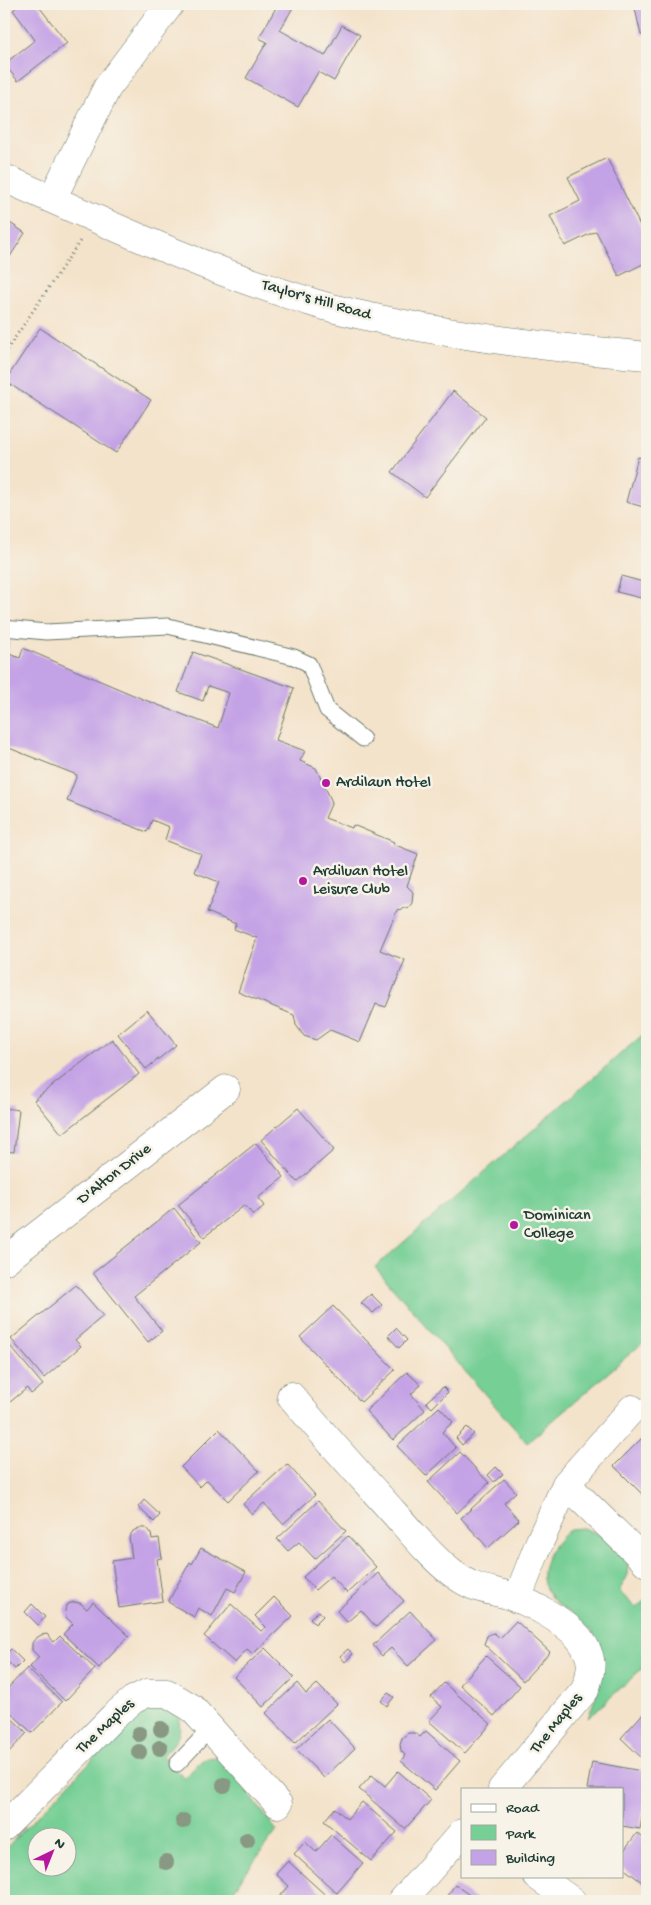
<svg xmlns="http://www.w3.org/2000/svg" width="651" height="1905" viewBox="0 0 651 1905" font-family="'Gochi Hand',sans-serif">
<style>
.green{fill:#76cf95;stroke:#4a8664;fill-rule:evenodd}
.building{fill:#c4a2e6}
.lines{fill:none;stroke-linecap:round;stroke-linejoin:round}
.service-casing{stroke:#6a7769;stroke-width:17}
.minor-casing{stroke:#6a7769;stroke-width:29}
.secondary-casing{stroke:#6a7769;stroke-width:29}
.path{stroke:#6a7769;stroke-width:3;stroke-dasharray:1 4;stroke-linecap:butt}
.service{stroke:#fff;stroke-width:15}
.minor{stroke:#fff;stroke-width:28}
.secondary{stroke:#fff;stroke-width:28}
.tree{fill:#889882}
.poi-dot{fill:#b5179e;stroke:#f7f3e8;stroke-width:2}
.labels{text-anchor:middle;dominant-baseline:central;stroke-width:5;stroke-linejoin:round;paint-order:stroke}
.street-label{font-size:16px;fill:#1f3d34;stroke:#f7f3e8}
.poi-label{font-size:16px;fill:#1f3d34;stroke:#f7f3e8;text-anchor:start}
</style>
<rect width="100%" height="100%" fill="#f7f3e8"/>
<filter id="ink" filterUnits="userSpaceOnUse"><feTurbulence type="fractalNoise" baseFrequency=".02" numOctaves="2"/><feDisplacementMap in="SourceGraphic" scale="10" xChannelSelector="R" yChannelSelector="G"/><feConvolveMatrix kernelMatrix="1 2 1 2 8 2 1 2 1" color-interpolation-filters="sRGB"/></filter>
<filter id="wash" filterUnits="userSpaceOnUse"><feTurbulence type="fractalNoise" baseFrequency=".0096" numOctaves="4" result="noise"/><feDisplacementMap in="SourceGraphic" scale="20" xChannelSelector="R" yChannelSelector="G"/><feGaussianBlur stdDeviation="1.12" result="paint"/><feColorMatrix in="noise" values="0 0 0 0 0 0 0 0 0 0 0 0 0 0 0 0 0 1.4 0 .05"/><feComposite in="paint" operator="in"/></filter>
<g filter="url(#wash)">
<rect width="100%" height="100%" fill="#f4e3cb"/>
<g class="green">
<path d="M647 1031V1339L527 1443 375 1267Z"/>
<path d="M583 1528 607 1538 628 1562 627 1577 619 1591 636 1608 647 1598V1664L588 1718C596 1696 605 1674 601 1650 597 1630 578 1619 563 1608 528 1583 544 1552 570 1529Z"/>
<path d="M156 1707H169L176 1711C185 1734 177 1740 162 1756L184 1778C199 1766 202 1751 223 1760L277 1831 240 1880 228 1901H4V1850L134 1717 144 1710ZM38 1838H68V1868H38Z"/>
</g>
<g id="blocks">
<g class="building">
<path d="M21 4H37L67 43 18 81 4 64 35 40 13 10Z"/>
<path d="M278 4H295L280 30 325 56 342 25 360 35 334 81 318 72 298 107 246 78 267 42 259 38Z"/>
<path d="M634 4H647V34L641 35Z"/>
<path d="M607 158 647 240V262L619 276 596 231 565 246 550 216 580 201 568 177Z"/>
<path d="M4 219 25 233 4 266Z"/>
<path d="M40 328 151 400 116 453 5 381Z"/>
<path d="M453 391 486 417 425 497 392 472Z"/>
<path d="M638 457 647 459V508L626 502Z"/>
<path d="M621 576 647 583 645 599 617 592Z"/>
<path d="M4 640H10L7 653 20 658 23 648 145 700 218 728 229 693 208 686 203 701 178 692 193 652 294 688 276 740 305 751 300 761 316 768 332 802 325 818 352 828 353 825 394 842 393 844 418 854 407 886 413 892 412 903 409 907 397 910 380 950 405 960 386 1007 376 1004 360 1042 330 1030 316 1040 304 1036 296 1025 294 1015 238 992 257 938 234 929 236 924 207 912 219 882 194 872 201 854 165 840 169 827 152 820 147 832 67 801 77 775 4 746Z"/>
<path d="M147 1010 176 1045 146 1069 118 1034Z"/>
<path d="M112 1039 139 1074 62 1134 34 1100Z"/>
<path d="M4 1108 19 1110 14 1152 4 1151Z"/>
<path d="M298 1108 334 1150 297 1182 261 1140Z"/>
<path d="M256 1143 284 1177 258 1198 264 1206 253 1215 245 1205 204 1237 178 1205Z"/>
<path d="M174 1208 201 1242 134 1296 162 1331 148 1342 93 1273Z"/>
<path d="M76 1285 103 1316 75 1340 81 1346 44 1378 11 1339Z"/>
<path d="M371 1294 382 1305 373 1313 361 1303Z"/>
<path d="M333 1306 395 1370 361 1402 300 1337Z"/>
<path d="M396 1328 407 1340 399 1348 388 1336Z"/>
<path d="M5 1340 43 1385 31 1394 27 1388 4 1407V1342Z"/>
<path d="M407 1372 421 1385 411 1394 425 1410 393 1440 366 1411Z"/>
<path d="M443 1387 448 1392 432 1408 426 1402Z"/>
<path d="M439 1407 453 1422 442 1432 456 1448 426 1476 397 1446Z"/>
<path d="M467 1427 474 1434 462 1445 456 1438Z"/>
<path d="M219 1429 259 1471 228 1501 207 1480 200 1487 181 1467Z"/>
<path d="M645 1435 647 1437V1499L614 1466Z"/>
<path d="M460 1452 489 1483 457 1513 428 1482Z"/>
<path d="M287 1464 315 1495 283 1524 264 1503 252 1514 243 1504Z"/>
<path d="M496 1467 503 1474 494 1482 488 1475Z"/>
<path d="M504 1479 516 1492 504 1503 519 1520 488 1548 461 1518Z"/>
<path d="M144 1500 160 1515 154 1522 138 1507Z"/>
<path d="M318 1501 346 1531 315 1559 299 1542 288 1551 277 1539Z"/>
<path d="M139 1528H146L151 1534 152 1539 159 1538 162 1558 157 1559 163 1601 119 1608 112 1561 132 1558 129 1537 133 1531Z"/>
<path d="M348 1536 376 1567 347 1593 331 1576 315 1590 303 1577Z"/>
<path d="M201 1548 246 1572 235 1592 227 1588 212 1616 198 1608 194 1617 168 1602 190 1562 192 1564Z"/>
<path d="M378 1573 404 1601 376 1627 361 1610 347 1622 337 1611Z"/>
<path d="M274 1597 293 1616 253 1654 247 1649 235 1663 204 1636 231 1604 261 1631 266 1627 255 1616Z"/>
<path d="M74 1602 80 1603 87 1609 93 1602 129 1636 99 1668 63 1634 73 1624 66 1617 65 1610 68 1604Z"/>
<path d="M32 1604 45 1617 38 1625 25 1612Z"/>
<path d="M319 1611 323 1616 315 1624 310 1618Z"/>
<path d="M410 1611 437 1640 408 1666 391 1648 382 1656 373 1645Z"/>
<path d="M516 1621 550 1652 523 1681 484 1644 487 1636 490 1634 494 1633 500 1638Z"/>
<path d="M47 1634 54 1642 60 1636 95 1669 65 1701 30 1667 39 1657 32 1650V1643L35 1639 41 1635Z"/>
<path d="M265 1648 294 1677 263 1707 234 1677Z"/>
<path d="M11 1649 23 1661 15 1669 4 1658V1656Z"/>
<path d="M348 1649 353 1654 345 1662 340 1656Z"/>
<path d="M486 1656 520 1686 494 1716 460 1685Z"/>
<path d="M27 1668 62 1702 32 1733 4 1706V1692Z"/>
<path d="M297 1683 306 1694 317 1684 337 1704 295 1743 266 1713Z"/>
<path d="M444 1683 491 1724 465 1753 429 1721 442 1707 431 1697Z"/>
<path d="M388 1693 394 1697 387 1706 381 1701Z"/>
<path d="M647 1709V1763L621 1738Z"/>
<path d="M4 1711 27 1733 4 1757Z"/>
<path d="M328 1719 355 1748 324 1778 296 1749Z"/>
<path d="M426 1731 460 1761 435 1790 401 1761 405 1755 401 1751 400 1744 402 1738 408 1733H415L420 1737Z"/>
<path d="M592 1762 647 1772V1790L640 1829 622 1826V1789H587Z"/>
<path d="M398 1771 431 1800 405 1829 359 1789 372 1775 385 1786Z"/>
<path d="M362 1802 397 1832 371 1861 324 1821 335 1808 347 1819Z"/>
<path d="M637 1833 647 1841V1886L622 1867V1853Z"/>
<path d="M331 1835 363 1863 337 1893 294 1854 305 1842 316 1852Z"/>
<path d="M288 1861 332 1901H275L289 1886 276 1874Z"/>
<path d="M455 1885 478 1901H443Z"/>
</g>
</g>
</g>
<g filter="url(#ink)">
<use href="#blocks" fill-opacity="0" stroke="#6a7769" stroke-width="1"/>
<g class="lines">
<defs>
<g id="service">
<path d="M4 628 46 632 168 626 294 657 309 664 327 710 363 739"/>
<path d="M177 1764 211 1728"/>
</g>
<g id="minor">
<path d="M52 199 107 88 170 4"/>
<path d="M4 1261 226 1089"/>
<path d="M291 1396C324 1436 359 1474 394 1513 412 1533 430 1556 452 1573 472 1588 480 1588 504 1594 526 1600 564 1620 579 1638 594 1657 593 1668 585 1690L502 1789"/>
<path d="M566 1484 647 1563"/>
<path d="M517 1599 540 1541 566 1484 632 1409"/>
<path d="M4 1827 113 1717 133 1700 147 1693H167L192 1708 278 1804"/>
<path d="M537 1876 572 1901"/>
<path d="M402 1901 462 1833"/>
</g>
<path id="secondary" d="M4 178C104 222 203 269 308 301 334 310 362 315 389 321 474 339 561 348 647 356"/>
</defs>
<use href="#service" class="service-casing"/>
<use href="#minor" class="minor-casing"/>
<use href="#secondary" class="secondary-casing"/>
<path class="path" d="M4 354 80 241"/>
<use href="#service" class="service"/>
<use href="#minor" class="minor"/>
<use href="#secondary" class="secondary"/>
</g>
<g class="tree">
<circle cx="161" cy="1729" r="8"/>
<circle cx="139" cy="1734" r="8"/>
<circle cx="160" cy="1748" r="8"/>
<circle cx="139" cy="1752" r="8"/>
<circle cx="224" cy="1785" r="8"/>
<circle cx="183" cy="1821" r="8"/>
<circle cx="247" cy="1840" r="8"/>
<circle cx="166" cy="1862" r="8"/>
</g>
</g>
<g class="poi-dot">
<circle cx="326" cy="783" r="5"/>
<circle cx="303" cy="881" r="5"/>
<circle cx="514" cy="1225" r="5"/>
</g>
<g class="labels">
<g class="street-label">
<text transform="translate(316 301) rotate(16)">Taylor's Hill Road</text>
<text transform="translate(115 1175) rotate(-38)">D'Alton Drive</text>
<text transform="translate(557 1724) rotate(-51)">The Maples</text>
<text transform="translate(106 1727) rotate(-43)">The Maples</text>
</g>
<g class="poi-label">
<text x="336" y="783">Ardilaun Hotel</text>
<text x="313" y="872">Ardiluan Hotel<tspan x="313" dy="18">Leisure Club</tspan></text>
<text x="524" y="1216">Dominican<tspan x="524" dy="18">College</tspan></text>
</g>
</g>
<rect width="651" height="1905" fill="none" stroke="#f7f3e8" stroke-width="20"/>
<rect x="461" y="1788" width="162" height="90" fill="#f7f3e8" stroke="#a1aaa0"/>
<rect x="471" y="1804" width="25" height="8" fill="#ffffff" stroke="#a1aaa0"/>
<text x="506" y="1812" font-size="15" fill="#1f3d34">Road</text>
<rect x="471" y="1825" width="25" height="15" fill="#76cf95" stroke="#a1aaa0"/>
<text x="506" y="1838" font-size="15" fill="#1f3d34">Park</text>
<rect x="471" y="1850" width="25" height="15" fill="#c4a2e6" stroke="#a1aaa0"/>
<text x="506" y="1862" font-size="15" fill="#1f3d34">Building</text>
<g transform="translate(52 1852) rotate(43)"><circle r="24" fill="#f7f3e8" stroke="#a1aaa0"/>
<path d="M0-4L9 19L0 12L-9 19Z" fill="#b5179e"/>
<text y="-8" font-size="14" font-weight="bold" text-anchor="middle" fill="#1f3d34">N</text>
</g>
</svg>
